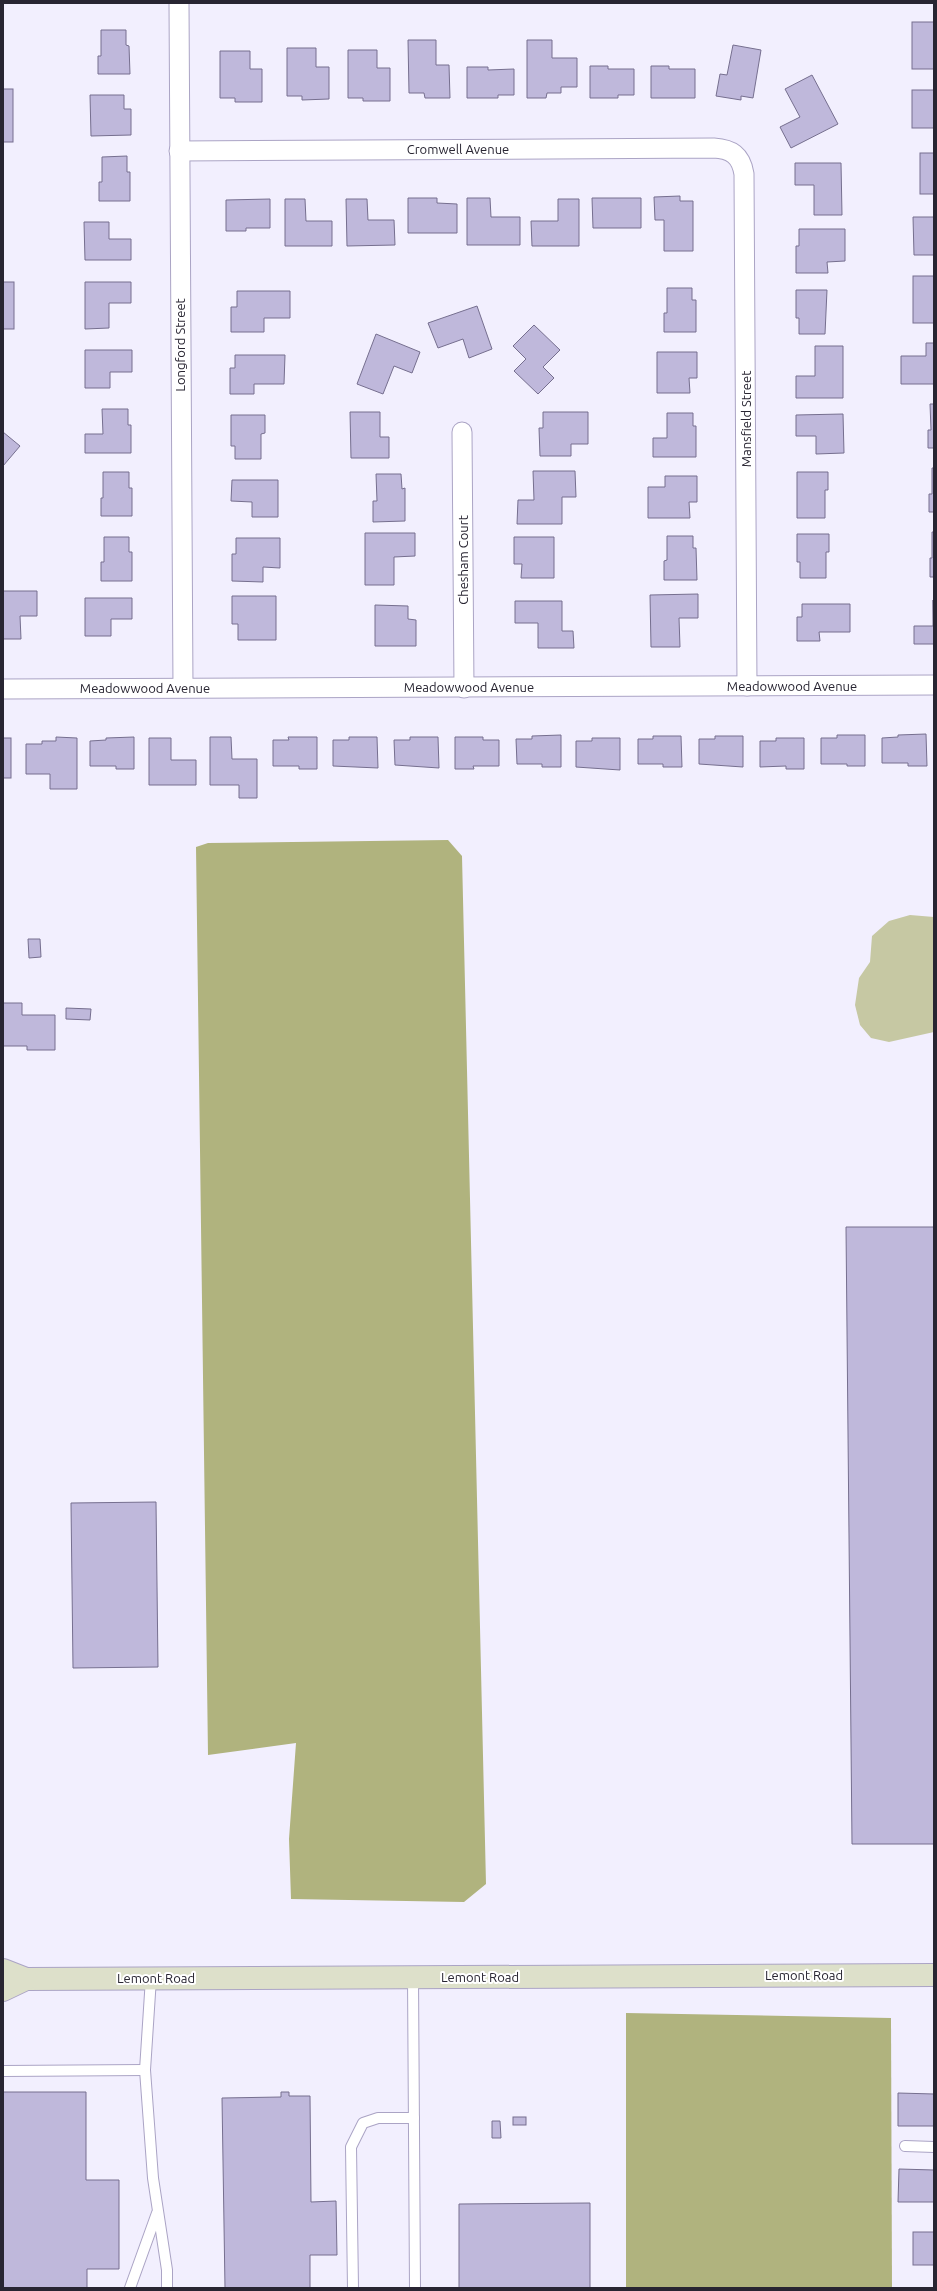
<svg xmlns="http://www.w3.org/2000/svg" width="937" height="2291" viewBox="0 0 937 2291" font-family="Ubuntu,sans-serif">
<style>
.green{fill:#c6c8a3}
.forest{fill:#b0b37e}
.building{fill:#bfb8db;stroke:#766f8f}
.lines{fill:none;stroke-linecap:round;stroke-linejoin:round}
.lane-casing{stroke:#aba4c5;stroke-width:12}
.street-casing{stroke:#aba4c5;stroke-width:21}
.secondary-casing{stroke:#aba4c5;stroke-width:24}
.lane{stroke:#fff;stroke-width:10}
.street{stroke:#fff;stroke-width:19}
.secondary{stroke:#dde0ca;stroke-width:22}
.labels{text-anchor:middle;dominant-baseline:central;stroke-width:4;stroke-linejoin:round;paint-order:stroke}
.street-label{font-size:13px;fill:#282532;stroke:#fff}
</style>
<rect width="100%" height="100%" fill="#f2effe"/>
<path class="green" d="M910 915 934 917V1032L889 1042 871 1038 860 1025 855 1005 859 978 870 962 872 936 889 921Z"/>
<g class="forest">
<path d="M448 840 462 856 486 1884 464 1902 291 1899 289 1839 296 1743 208 1755 196 847 208 843Z"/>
<path d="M626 2013 891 2018 892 2288H626Z"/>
</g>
<g class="building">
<rect x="912" y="22" width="22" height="47"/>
<path d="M101 30H126V45L129 46 130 74H98V56H101Z"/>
<path d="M408 40H436V65H449L450 98H425L424 93H409Z"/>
<path d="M527 40H552V58H577V87H561V93H547L546 98H527Z"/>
<path d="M733 45 761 50 753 98 741 96V100L716 96 720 74 727 75Z"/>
<path d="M287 48H316V67H329V99L302 100V96H287Z"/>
<path d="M348 50H377V68H390V101H363V98H348Z"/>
<path d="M220 51H250V69H262V102H235V98H220Z"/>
<path d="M590 66H608V69H634V95H618V98H590Z"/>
<path d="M651 66H669V69H695V98H651Z"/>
<path d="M467 67H488V70L514 69V95H498V98H467Z"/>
<path d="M812 75 838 124 791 148 780 127 800 117 785 89Z"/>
<rect x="3" y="89" width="10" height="53"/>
<rect x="912" y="90" width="22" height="38"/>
<path d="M90 95H124V109H131V135L91 136Z"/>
<rect x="920" y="153" width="14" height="41"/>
<path d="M127 156V172H130V201H99V182H102V157Z"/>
<path d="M795 163H841L842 215H814V185H795Z"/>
<path d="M680 196V201H693V251H664V220H655L654 197Z"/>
<path d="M408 198H437V203L457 204V233H408Z"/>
<path d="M467 198H490L491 217H520V245H467Z"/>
<path d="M592 198H641V228H593Z"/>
<path d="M270 199V228H246V231H226V200Z"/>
<path d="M285 199H305L306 221H332V246H285Z"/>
<path d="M346 199H367L368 220H394L395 245 347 246Z"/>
<path d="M558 199H579V246H532L531 221H558Z"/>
<path d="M913 217H934V255H914Z"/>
<path d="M84 222H109V239H131V260H85Z"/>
<path d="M799 229H845V261L827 262 828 273H796V246H799Z"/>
<rect x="913" y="276" width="21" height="47"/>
<rect x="3" y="282" width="11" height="47"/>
<path d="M85 282H131V303H109V328L85 329Z"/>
<path d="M667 288H692V300H696V332H664V313H667Z"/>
<path d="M796 290H827L825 334H799V318H796Z"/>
<path d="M237 291H290V318H264V332H231V307H237Z"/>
<path d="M477 306 492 349 469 358 463 339 438 348 428 323Z"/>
<path d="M534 325 560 350 543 367 554 378 538 394 514 371 526 359 513 346Z"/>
<path d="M376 334 420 352 412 373 394 366 383 394 357 384Z"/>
<path d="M926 343H934V384H901V356H926Z"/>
<path d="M815 346H843V398H796V376H815Z"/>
<path d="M85 350H132V372H110V388H85Z"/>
<path d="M657 352H697V378H689L690 393H657Z"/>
<path d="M235 355H285L284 384H254V394H230V368H235Z"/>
<path d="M930 404H934V448H928V430H931Z"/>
<path d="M102 409H128V425H131V453H85V434H103Z"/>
<path d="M350 412H380V437H389V458H351Z"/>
<path d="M543 412H588V444H571V456H540L539 428H543Z"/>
<path d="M667 413H693V426H696V457H653V438H667Z"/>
<path d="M843 414 844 453 816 454V436H796V415Z"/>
<path d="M231 415H265V433L261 434V459H235V446H231Z"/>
<path d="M3 432 20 446 3 466Z"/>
<path d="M932 468H934V512H929V494H932Z"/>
<path d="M533 471H575L576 497H562V524H517L518 500H534Z"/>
<path d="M103 472H129V488H132V516H101V498H103Z"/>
<path d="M797 472H828V490H825V518H797Z"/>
<path d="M376 474H401L402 489 405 488V521L373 522V501H377Z"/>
<path d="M665 476H697V502H689L690 518H648V487H665Z"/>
<path d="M232 480H278V517H252V502L231 501Z"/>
<path d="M932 532H934V577H930V558H932Z"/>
<path d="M365 533H415V556L394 557V585H365Z"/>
<path d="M797 534H829V552H826V578H800V562H797Z"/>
<path d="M667 536H693V548H696L697 580H664V561L667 560Z"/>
<path d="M104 537H129V552H132V581H101V562H104Z"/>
<path d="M514 537H554V578H521L522 564H514Z"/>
<path d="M236 538H280V568L263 567V582L232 581V554H236Z"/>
<path d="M3 591H37V616H20L21 639H3Z"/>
<path d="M698 594V618H679L680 647H651L650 595Z"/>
<path d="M232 596H276V640H238V624H232Z"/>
<path d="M85 598H132V619H111V636H85Z"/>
<path d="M933 600 934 644H914V626H933Z"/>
<path d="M515 601H562V631H573L574 648H538V623H515Z"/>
<path d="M802 604H850V632H819L820 641H797V617H802Z"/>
<path d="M375 605 408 606V619L416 620V646H375Z"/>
<path d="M926 734 927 766H908V763H882V738L898 737V735Z"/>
<path d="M561 735V767H542V764H517L516 739H532V736Z"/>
<path d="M837 735H865V766H847V764H821V738H837Z"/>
<path d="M653 736H681L682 767H663V764H638V739H653Z"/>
<path d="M715 736H743V767L699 764V739H715Z"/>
<path d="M56 737 77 738V789H50V774H26V744H42V741H56Z"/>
<path d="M134 737V769H116V766H90V741L106 740V738Z"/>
<path d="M210 737H231L232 759H257V798H239V785H210Z"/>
<path d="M288 737H317V769H299V766H273V740H289Z"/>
<path d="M349 737H377L378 768 333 766V740H349Z"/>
<path d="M410 737H438L439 768 395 765 394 740H410Z"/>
<path d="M455 737H483V740H499V766H473L474 769H455Z"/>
<rect x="3" y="738" width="8" height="40"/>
<path d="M149 738H171V760H196V785H149Z"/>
<path d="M592 738H620V770L576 767V741H592Z"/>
<path d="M776 738H804V769H786V766L760 767V741H776Z"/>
<path d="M28 939H40L41 957 29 958Z"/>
<path d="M3 1003H22V1015H55V1050H27V1046H3Z"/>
<path d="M66 1008 91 1009 90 1020 66 1019Z"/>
<path d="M846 1227H934V1844H852Z"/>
<path d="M156 1502 158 1667 73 1668 71 1503Z"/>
<path d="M3 2092H86V2180H119V2269H87V2288H3Z"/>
<path d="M281 2092H289V2096H310L311 2202 336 2201 337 2255H310V2288H225L222 2098 281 2097Z"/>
<path d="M898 2093 934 2094V2126H898Z"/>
<rect x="513" y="2117" width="13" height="8"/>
<path d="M492 2121H500L501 2138H492Z"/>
<path d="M899 2169 934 2170V2202H898Z"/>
<path d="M590 2203V2288H459V2204Z"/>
<rect x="913" y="2232" width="21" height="33"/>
</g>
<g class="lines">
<defs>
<g id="lane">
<path d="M413 1977 415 2288"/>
<path d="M151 1978 145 2070 153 2178 167 2270V2288"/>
<path d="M3 2071 145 2070"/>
<path d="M905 2146 934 2147"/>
<path d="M130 2288 157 2213"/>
<path d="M353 2288 351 2147 363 2123 378 2118H414"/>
</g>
<g id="street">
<path d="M179 3 183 688"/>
<path d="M179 151 714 148C731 149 741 155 744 174L747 686"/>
<path d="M462 432 464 688"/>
<path d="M3 689 934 685"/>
</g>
<g id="secondary">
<path d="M3 1970 26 1979 934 1975"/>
<path d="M3 1990 26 1979"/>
</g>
</defs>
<use href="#lane" class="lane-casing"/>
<use href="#street" class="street-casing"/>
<use href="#secondary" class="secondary-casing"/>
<use href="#lane" class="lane"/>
<use href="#street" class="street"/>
<use href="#secondary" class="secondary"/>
</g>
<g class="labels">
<g class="street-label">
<text x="458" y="149">Cromwell Avenue</text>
<text transform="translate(180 345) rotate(-90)">Longford Street</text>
<text transform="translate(746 419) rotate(-90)">Mansfield Street</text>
<text transform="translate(463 560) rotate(-90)">Chesham Court</text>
<text x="792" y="686">Meadowwood Avenue</text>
<text x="469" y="687">Meadowwood Avenue</text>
<text x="145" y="688">Meadowwood Avenue</text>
<text x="804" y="1975">Lemont Road</text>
<text x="480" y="1977">Lemont Road</text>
<text x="156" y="1978">Lemont Road</text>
</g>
</g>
<rect width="937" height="2291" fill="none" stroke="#282532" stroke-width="8"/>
</svg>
